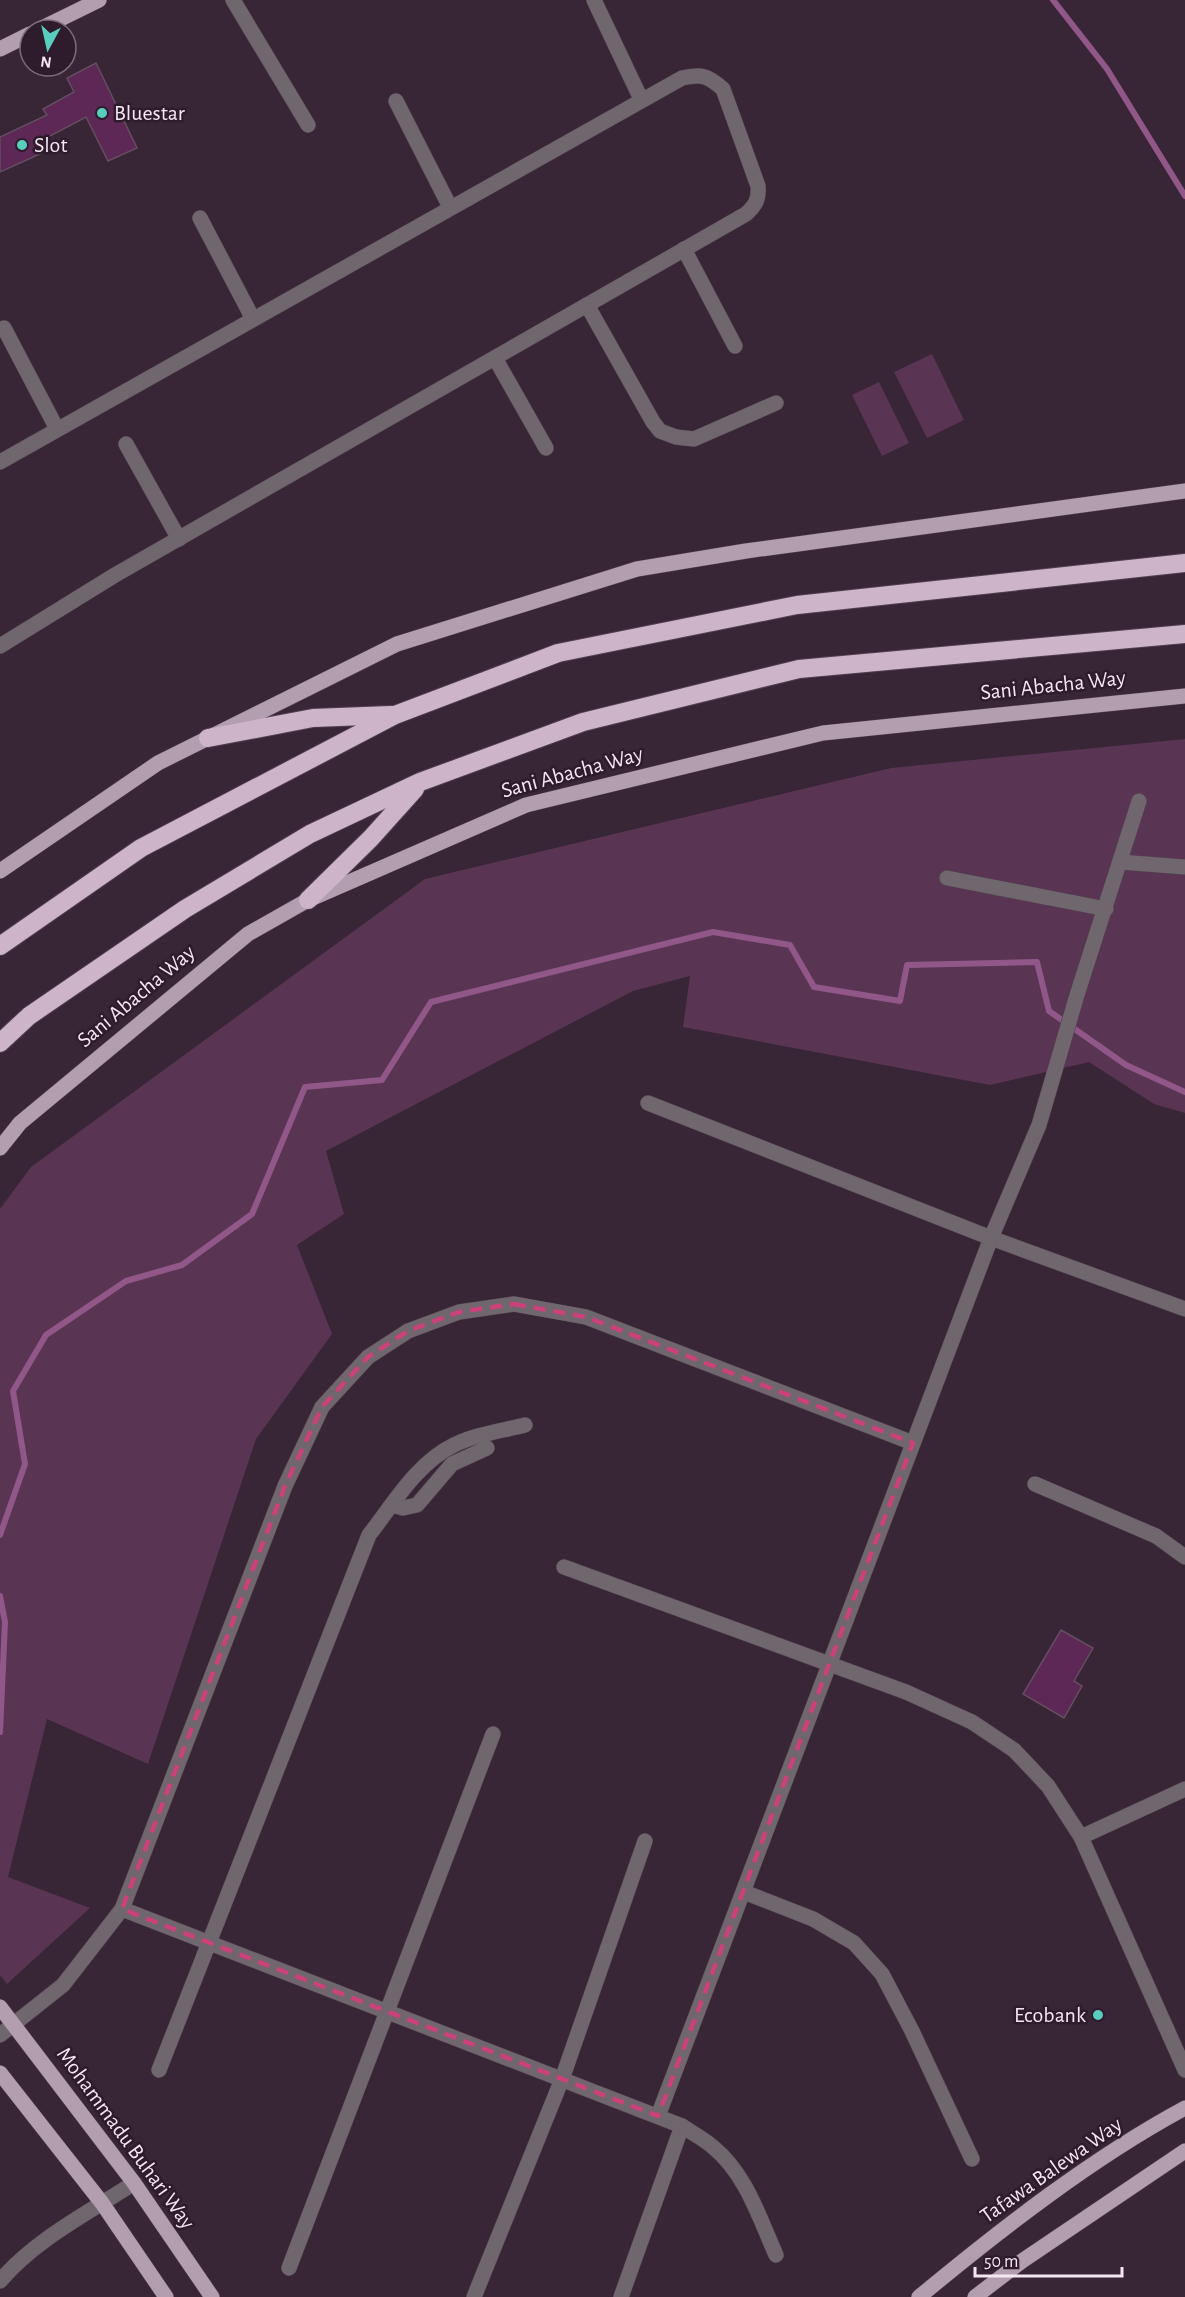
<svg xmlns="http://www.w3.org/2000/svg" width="1185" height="2297" viewBox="0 0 1185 2297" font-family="'Alegreya Sans',sans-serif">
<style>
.green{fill:#593553}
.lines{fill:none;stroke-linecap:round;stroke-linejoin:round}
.stream{stroke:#915788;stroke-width:6}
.building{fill:#5d2756;stroke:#644e60;stroke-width:1.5}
.minor-casing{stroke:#52404f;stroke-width:16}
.major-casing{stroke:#52404f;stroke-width:16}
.highway-casing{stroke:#52404f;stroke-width:20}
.minor{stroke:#70666e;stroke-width:15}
.major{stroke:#b39eaf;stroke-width:15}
.highway{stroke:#ceb4c9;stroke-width:18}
.marked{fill:none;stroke:#cc4179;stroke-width:4.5;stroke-dasharray:12 8;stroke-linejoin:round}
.poi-dot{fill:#59cebe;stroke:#2e1b2b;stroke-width:2}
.labels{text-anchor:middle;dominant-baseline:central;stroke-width:5;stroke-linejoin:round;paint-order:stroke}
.poi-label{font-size:22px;fill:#f5e7f2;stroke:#2e1b2b;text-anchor:start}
.street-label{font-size:22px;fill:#f5e7f2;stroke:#2e1b2b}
</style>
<rect width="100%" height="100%" fill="#382535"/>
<g class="green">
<path d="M932 354 964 420 927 438 894 372Z"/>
<path d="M879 382 909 443 882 456 852 395Z"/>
<path d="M1185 739V1113L1154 1104 1089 1062 990 1085 683 1027 690 976 633 991 326 1151 344 1214 297 1245 332 1334 256 1439 148 1764 47 1719 8 1877 90 1908 7 1984 0 1975V1209L31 1167 425 879 891 768Z"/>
</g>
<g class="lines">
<g class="stream">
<path d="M1053 0 1107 69 1185 196"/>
<path d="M0 1535 25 1464 13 1391 46 1335 126 1281 182 1265 252 1214 305 1087 382 1080 431 1002 713 932 790 945 814 987 900 1001 907 965 1037 962 1049 1011 1126 1065 1185 1092"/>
<path d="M0 1596 5 1622 0 1732"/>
</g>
</g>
<g class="building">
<path d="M96 63 137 148 108 161 86 117 46 138 49 143 40 148 42 153 0 172V137L47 115 43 109 74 92 67 78Z"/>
<path d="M1061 1630 1093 1648 1074 1681 1082 1686 1064 1718 1023 1694Z"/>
</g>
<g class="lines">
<defs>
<g id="minor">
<path d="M233 0 308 125"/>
<path d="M594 0 641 99"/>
<path d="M396 101 450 207"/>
<path d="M200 218 253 319"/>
<path d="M684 249 735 346"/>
<path d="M587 305 653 422 660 431 676 437 694 439 776 403"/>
<path d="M4 328 57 429"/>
<path d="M495 358 546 448"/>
<path d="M126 444 179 539"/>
<path d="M0 462 682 78C702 74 707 75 723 89L758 186C759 199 756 205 746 214L115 575 0 646"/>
<path d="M1120 862 1185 867"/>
<path d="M947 878 1106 909"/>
<path d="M648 1103 991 1238 1185 1309"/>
<path d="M1035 1484 1156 1536 1185 1557"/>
<path d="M392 1505 403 1508 417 1505 452 1464 487 1448"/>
<path d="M564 1567 906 1692 972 1722 1014 1750 1048 1786 1081 1837 1185 2070"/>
<path d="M1081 1837 1185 1789"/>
<path d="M744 1892 813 1919 854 1943 882 1974 912 2031 972 2159"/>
<path d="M122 1909 682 2126C692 2133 704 2139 713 2147 746 2174 759 2217 776 2255"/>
<path d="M0 2035 63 1985 122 1909 285 1486 322 1407 368 1357 408 1331 459 1312 514 1304 586 1317 913 1443"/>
<path d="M159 2070 369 1535C394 1503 417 1463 454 1445 476 1434 502 1431 525 1425"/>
<path d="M658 2116 991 1238 1039 1125 1077 995 1139 801"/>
<path d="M289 2268 493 1734"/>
<path d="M0 2281C36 2239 88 2213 134 2183"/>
<path d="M474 2297 562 2079 645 1841"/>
<path d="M621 2297 682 2126"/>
</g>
<g id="major">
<path d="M38 30 99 0"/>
<path d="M0 49 30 34"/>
<path d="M0 871 158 763 397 644 637 569 746 551 1185 491"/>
<path d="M0 1148 20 1123 248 934 308 900 526 805 823 733 1185 696"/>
<path d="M0 2007 134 2183 212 2297"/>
<path d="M0 2073 102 2203 166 2297"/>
<path d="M919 2297C1000 2230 1092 2158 1185 2108"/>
<path d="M975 2297 1022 2261 1185 2151"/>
</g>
<g id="highway">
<path d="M208 738 313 718 391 715"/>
<path d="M308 900 371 838 415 789"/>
<path d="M0 946 141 848 395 715 558 653 797 605 1185 563"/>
<path d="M0 1043 29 1016 185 909 310 834 420 782 583 722 799 669 1185 634"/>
</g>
</defs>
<use href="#minor" class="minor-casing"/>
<use href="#major" class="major-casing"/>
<use href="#highway" class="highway-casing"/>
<use href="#minor" class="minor"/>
<use href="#major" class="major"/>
<use href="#highway" class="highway"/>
</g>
<path class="marked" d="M514 1304 586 1317 913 1443 658 2116 122 1909 285 1486 322 1407 368 1357 408 1331 459 1312Z"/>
<g class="poi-dot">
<circle cx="102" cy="113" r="6"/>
<circle cx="22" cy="145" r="6"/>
<circle cx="1098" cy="2015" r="6"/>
</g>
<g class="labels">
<g class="poi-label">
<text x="114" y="113">Bluestar</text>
<text x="34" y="145">Slot</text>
<text x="1086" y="2015" text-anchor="end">Ecobank</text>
</g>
<g class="street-label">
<text transform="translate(1053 685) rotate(-6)">Sani Abacha Way</text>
<text transform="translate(572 772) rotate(-15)">Sani Abacha Way</text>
<text transform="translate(136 996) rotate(-40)">Sani Abacha Way</text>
<text transform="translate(126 2138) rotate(54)">Mohammadu Buhari Way</text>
<text transform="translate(1051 2170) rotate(-35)">Tafawa Balewa Way</text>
</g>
</g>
<g transform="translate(48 48) rotate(188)"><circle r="28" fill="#2e1b2b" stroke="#7e6d7b" stroke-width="1.5"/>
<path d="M0-4.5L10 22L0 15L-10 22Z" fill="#59cebe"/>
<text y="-9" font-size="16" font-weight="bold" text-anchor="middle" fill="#f5e7f2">N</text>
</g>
<path d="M975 2267v9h147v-9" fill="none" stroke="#f5e7f2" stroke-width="3"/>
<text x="984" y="2267" font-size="18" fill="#f5e7f2" stroke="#2e1b2b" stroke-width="4.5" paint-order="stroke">50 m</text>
</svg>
